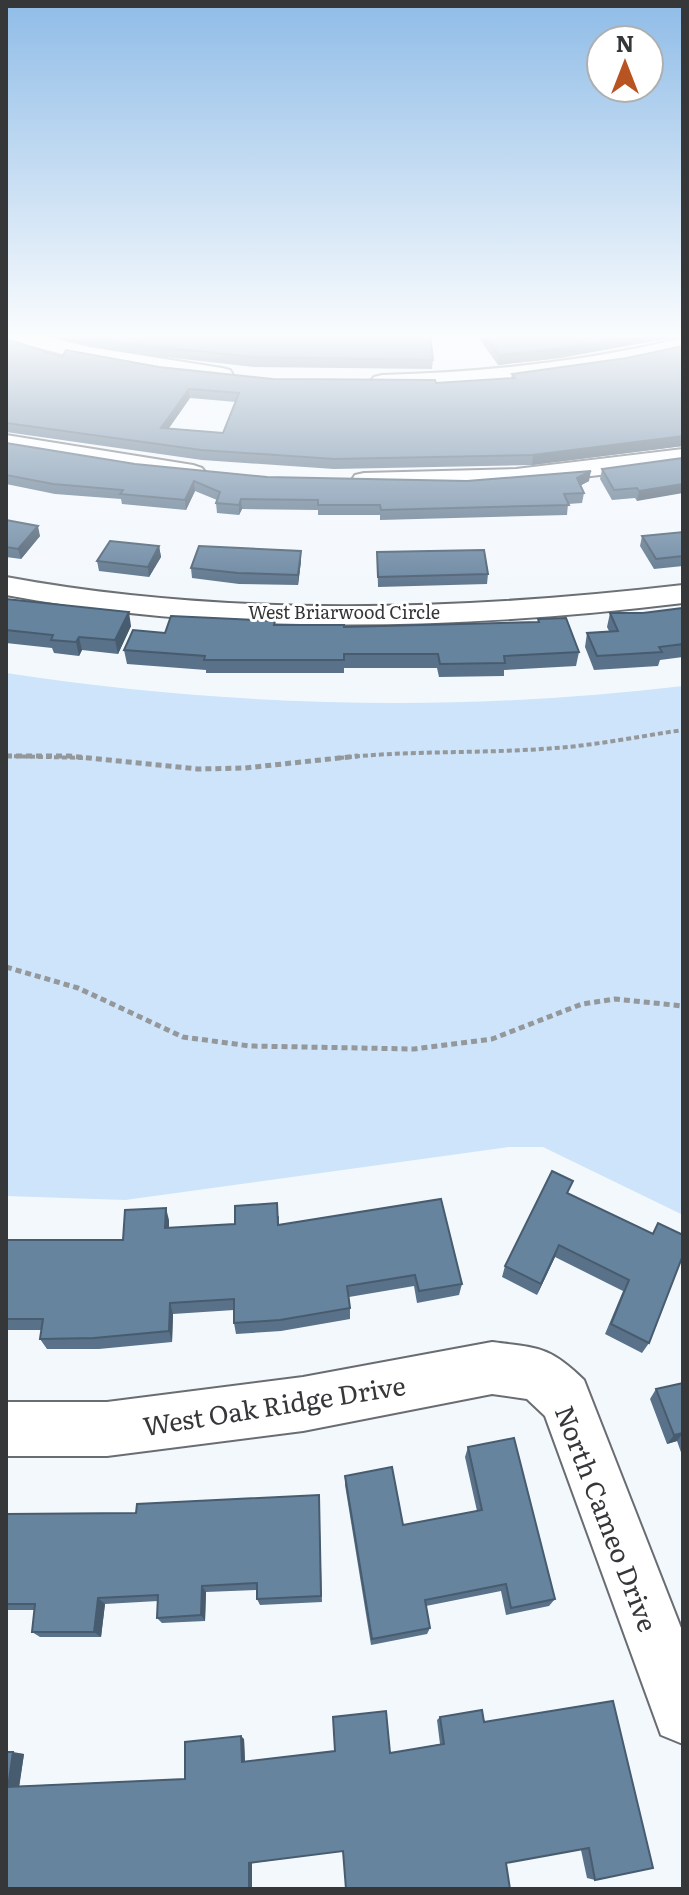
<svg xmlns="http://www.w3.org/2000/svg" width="689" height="1895" viewBox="0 0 689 1895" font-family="Literata,serif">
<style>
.green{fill:#cde4fa}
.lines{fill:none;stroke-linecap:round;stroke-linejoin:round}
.minor-casing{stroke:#696d72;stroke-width:4}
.path-far1{stroke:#94989b;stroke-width:4;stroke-dasharray:5 3;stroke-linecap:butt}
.path{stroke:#94989b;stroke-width:5;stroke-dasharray:6 4;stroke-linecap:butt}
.minor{fill:#fff;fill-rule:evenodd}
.wall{fill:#597289;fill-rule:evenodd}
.shaded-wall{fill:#485c6f}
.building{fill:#67849f;stroke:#485c6f;stroke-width:2;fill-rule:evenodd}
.labels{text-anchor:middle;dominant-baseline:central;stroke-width:6;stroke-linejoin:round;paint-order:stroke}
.far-street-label{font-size:18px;fill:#353739;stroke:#fff}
.near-street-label{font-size:26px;fill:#353739;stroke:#fff}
</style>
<rect width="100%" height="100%" fill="#f3f8fd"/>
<path class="green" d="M6 673C228 707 460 713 683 686V1215L543 1147H509L125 1200 6 1196Z"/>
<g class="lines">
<defs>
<g id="minor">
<path d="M6 334H35L89 347 222 368 230 370 233 375 230 380 222 382 88 361 6 339Z"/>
<path d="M683 338V352C603 371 523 383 441 387 420 388 395 392 374 387L370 382 374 377 382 375C484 372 584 362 683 338Z"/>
<path d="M6 435 193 465 202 468 206 473 202 478 193 481 6 449Z"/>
<path d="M683 449V465L516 485 364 489 355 487 351 481 355 475 364 473 516 469Z"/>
<path d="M6 577C228 618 460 611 683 585V603C460 630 228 636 6 595Z"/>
<path d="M492 1342C539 1348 549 1346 584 1380L683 1633V1744L661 1735 545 1416 527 1399 492 1394 303 1431 107 1456H6V1402H107L303 1377Z"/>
</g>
</defs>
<use href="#minor" class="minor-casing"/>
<g class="path-far1">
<path d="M6 756 86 758"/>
<path d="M339 758C411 750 483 754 555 748 598 745 641 736 683 730"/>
</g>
<g class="path">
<path d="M6 756H69L198 769 245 768 358 756"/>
<path d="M6 967 78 988 183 1037 250 1046 414 1049 492 1039 582 1004 615 999 683 1006"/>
</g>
<use href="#minor" class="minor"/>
</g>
<g class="wall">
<path d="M30 334H430L433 360 432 369 254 367 138 354Z"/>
<path d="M476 334H683V336L560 358 498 365Z"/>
<path d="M6 339 62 357 159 367 273 379 436 383 511 378 512 374 627 358 683 346V446L532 465 334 469 202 460 6 432ZM190 398 236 402 223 433 169 428Z"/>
<path d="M6 443 135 464 267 477 467 481H589L581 485 584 493 582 503 568 504 567 515 380 520V515H318V510L242 509 239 515 217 513 216 503 217 500 195 491 186 510 122 504 121 499 55 494 6 484Z"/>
<path d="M683 459 637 501 635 498 612 500 600 479 602 469Z"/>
<path d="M6 520 40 536 21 559 6 557Z"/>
<path d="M683 532V566L654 569 640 546 642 536Z"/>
<path d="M159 546 161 557 149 577 99 571 97 561Z"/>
<path d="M301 551V561L298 585 239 584 192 578 191 568Z"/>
<path d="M377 552 488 574 487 584 378 587Z"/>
<path d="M6 599 131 626 118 654 82 650 79 656 54 653 52 648 6 643Z"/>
<path d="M683 608V657L660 660 658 666 594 670 585 647 587 633 609 631 607 627 610 613H643Z"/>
<path d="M538 619 579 652 576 666 504 670V676L439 677 437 668H344V673H206V670L127 664 124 650 165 633 275 625 344 627 538 622Z"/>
<path d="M568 1193 652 1234 658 1223 649 1343 642 1353 605 1334 623 1291 555 1257 537 1295 502 1277 505 1266Z"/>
<path d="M279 1216V1225L462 1284 459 1295 417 1303 414 1286 349 1297 350 1308V1319L281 1331 236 1334 234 1323V1310L173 1314 172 1342 99 1349H47L40 1339 41 1330H6V1240H123L169 1220V1228L235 1224Z"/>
<path d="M683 1383V1458L677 1441 667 1444 650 1399 656 1389Z"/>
<path d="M468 1447 555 1599 549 1606 506 1615 501 1591 426 1606 430 1628 427 1634 371 1645 345 1485V1476L403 1525 477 1511 465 1457Z"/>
<path d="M319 1495 322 1602 260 1605 257 1599V1590L206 1592 205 1621 162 1623 157 1618 158 1601 105 1604 101 1637H40L32 1632 35 1610H6V1514L136 1513Z"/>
<path d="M613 1701 595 1880 587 1878 581 1850 343 1851 252 1863 6 1889V1752L24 1754 19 1786 185 1779 244 1739 245 1761 390 1753 440 1744 437 1720 440 1717 484 1722Z"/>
</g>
<g class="shaded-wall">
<path d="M643 334H683L682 335 560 358 498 365 499 355Z"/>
<path d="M189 389 190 398 162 438 161 428Z"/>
<path d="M683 436V446L532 465 533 455Z"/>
<path d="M591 471 589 481 576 488 577 478Z"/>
<path d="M194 481 195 491 186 510 185 500Z"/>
<path d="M683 484V493L637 501 639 491Z"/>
<path d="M241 499 242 509 239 515V505Z"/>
<path d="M38 526 40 536 21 559 18 549Z"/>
<path d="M159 546 161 557 149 577 148 567Z"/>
<path d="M301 551V561L298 585V575Z"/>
<path d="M129 612 131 626 118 654 115 640Z"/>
<path d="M79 637 82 650 79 656 76 642Z"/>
<path d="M166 1208 169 1220V1240L165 1228Z"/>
<path d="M559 1245 555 1257 537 1295 541 1284Z"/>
<path d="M170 1303 173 1314 172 1342 169 1331Z"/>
<path d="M683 1433 677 1441 667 1444 674 1435Z"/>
<path d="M202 1586 206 1592 205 1621 201 1615Z"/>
<path d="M98 1598 105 1604 101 1637 94 1632Z"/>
<path d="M241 1736 244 1739 245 1764 242 1762Z"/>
<path d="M13 1752 24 1754 19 1788 8 1787Z"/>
<path d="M252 1862V1889H249V1863Z"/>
</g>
<g class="building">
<path d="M76 334H430L433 360 254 357 137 345Z"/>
<path d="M483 334H643L562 348 499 355Z"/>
<path d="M6 339 62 357 66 350 159 367 273 379 435 380 436 383 515 378 512 374 627 358 683 346V436L533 455 334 459 201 450 6 423ZM189 389 239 393 223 433 161 428Z"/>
<path d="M6 443 135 464 267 477 467 481 591 471 577 478 584 493 564 494 569 505 381 510 380 505H318V500L241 499 239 505 216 503 220 492 194 481 185 500 120 494 123 490 53 484 6 475Z"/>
<path d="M683 458V484L639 491 637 488 614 490 602 469Z"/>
<path d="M6 520 38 526 18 549 6 547Z"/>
<path d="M683 532V556L656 559 642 536Z"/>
<path d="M110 541 159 546 148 567 97 561Z"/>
<path d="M199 546 301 551 298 575 238 573 191 568Z"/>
<path d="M484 550 488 574 378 577 377 552Z"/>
<path d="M6 599 129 612 115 640 79 637 76 642 51 640 53 635 6 630Z"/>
<path d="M683 608V644L659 647 662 652 597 656 587 633 618 631 610 613H643Z"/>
<path d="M171 616 275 621 274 625H344V627L539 622 538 619 566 618 579 652 504 656 505 663 440 664 438 654H344V660H204L205 656 124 650 133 630 165 633Z"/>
<path d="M552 1171 573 1181 567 1193 653 1234 658 1223 683 1235V1255L649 1343 611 1324 629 1280 559 1245 541 1284 505 1266Z"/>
<path d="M441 1199 462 1284 419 1291 415 1275 347 1286 350 1308 280 1320 234 1323V1299L170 1303 169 1331 94 1338 40 1339 43 1319H6V1240H123L125 1210 166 1208 165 1228 235 1224V1206L277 1203 278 1225Z"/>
<path d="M683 1383V1433L674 1435 656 1389Z"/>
<path d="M514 1438 555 1599 511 1608 506 1584 425 1600 430 1628 372 1639 345 1476 392 1467 403 1525 482 1510 468 1447Z"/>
<path d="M319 1495 321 1596 257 1599V1583L202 1586 201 1615 157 1618 158 1595 98 1598 94 1632H32L35 1604H6V1514L136 1513 137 1504Z"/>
<path d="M613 1701 653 1868 595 1880 589 1848 506 1863 510 1889H346L343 1851 249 1863V1889H6V1752H13L8 1787 185 1779V1742L241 1736 242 1762 335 1751 333 1717 386 1711 390 1753 444 1744 440 1717 482 1710 484 1722Z"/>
</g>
<linearGradient id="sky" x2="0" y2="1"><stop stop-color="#8fbce7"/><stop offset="0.56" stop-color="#fafcfe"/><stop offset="1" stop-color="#fafcfe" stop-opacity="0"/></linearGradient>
<rect width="689" height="599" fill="url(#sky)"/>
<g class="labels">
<g class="far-street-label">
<text x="344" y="611">West Briarwood Circle</text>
</g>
<g class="near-street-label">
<text transform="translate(274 1404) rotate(-9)">West Oak Ridge Drive</text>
<text transform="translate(608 1518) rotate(69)">North Cameo Drive</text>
</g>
</g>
<rect width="689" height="1895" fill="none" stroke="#353739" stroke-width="16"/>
<g transform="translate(625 64)"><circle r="38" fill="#ffffff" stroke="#aeafb0" stroke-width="2"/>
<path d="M0-6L14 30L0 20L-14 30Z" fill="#b85422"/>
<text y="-12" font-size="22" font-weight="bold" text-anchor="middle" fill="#353739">N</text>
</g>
</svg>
